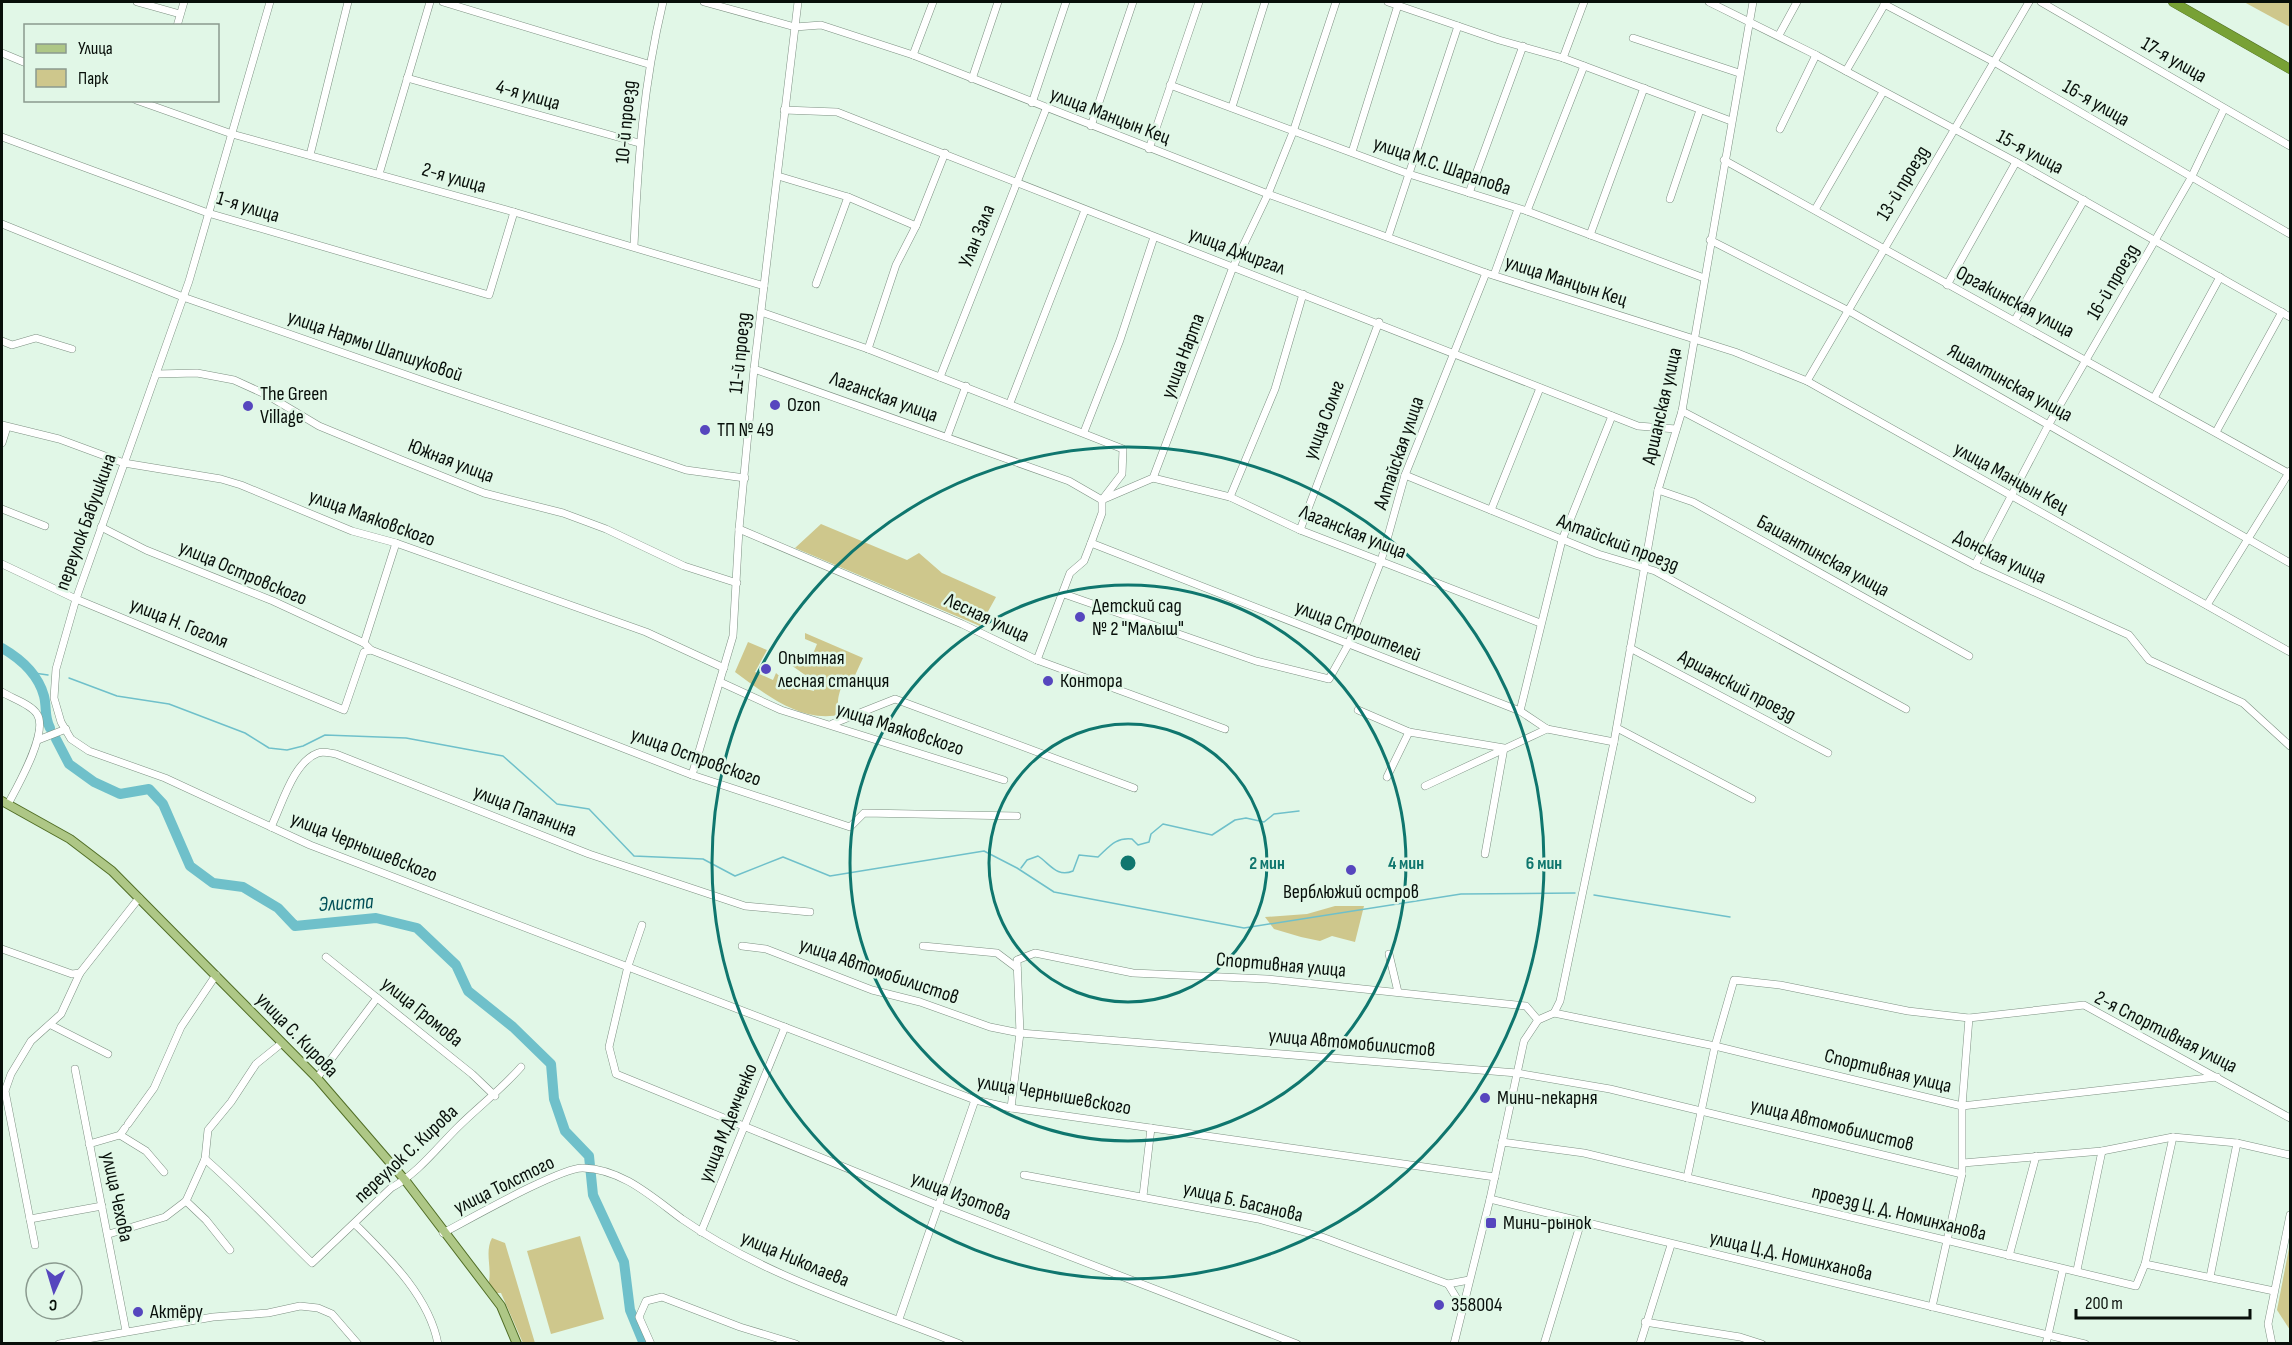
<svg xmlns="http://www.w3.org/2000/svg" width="2292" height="1345" viewBox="0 0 2292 1345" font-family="'Sofia Sans Condensed',sans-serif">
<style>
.green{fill:#cec78c}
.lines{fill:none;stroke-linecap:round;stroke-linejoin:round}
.stream{stroke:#6fc0ca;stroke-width:1.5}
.river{stroke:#6fc0ca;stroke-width:10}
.minor-casing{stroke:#7d9082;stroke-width:8}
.major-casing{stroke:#516e26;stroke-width:10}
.highway-casing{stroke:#516e26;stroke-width:10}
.minor{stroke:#fff;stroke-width:7}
.major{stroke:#aec786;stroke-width:8}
.highway{stroke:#78a135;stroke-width:9}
.ring{fill:none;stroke:#0f766e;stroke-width:3}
.poi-dot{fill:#5646be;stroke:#e1f7e7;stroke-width:2}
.labels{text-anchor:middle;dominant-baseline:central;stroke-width:5;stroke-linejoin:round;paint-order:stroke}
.street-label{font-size:20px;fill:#080f0a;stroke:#e1f7e7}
.poi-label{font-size:20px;fill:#080f0a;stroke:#e1f7e7;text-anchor:start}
.water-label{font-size:21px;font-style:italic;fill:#024f57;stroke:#e1f7e7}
.centre{fill:#0f766e;stroke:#e1f7e7;stroke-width:3}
.ring-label{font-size:18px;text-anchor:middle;font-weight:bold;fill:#0f766e;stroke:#e1f7e7;stroke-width:5;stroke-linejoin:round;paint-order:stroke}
</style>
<rect width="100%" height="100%" fill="#e1f7e7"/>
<g class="green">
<path d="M2244 2H2290V27Z"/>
<path d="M821 524 907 560 919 553 942 573 996 597 980 626 795 548Z"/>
<path d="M805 633 863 658 851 684 843 681C840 693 834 703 842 714 803 725 764 693 735 672L748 642 767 650 755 672 773 680 776 673 789 685 814 691 815 682 791 665 792 660 808 666 817 644 805 639Z"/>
<path d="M1335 906H1364L1355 942 1332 936 1320 941 1301 937 1274 929 1265 917 1307 914Z"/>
<path d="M580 1236 604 1319 551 1334 527 1251Z"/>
<path d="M492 1238 505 1243 535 1343H523L501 1293H495L488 1286C493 1269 484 1253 492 1238Z"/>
<path d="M2290 1243V1330L2277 1310Z"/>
</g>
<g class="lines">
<g class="stream">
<path d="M34 673 48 675"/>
<path d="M69 678 117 696 169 704 245 733 269 748 287 750 303 746 325 735 406 738 503 756 557 804 589 809 634 856 703 859 735 876 783 857 830 876 984 851 1017 868 1054 892 1244 928 1461 894 1575 893"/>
<path d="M1021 868 1027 860 1038 856C1050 864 1057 878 1073 871L1079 855 1098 857C1109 847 1116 837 1132 839L1138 845 1149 842 1151 834 1163 824 1212 835 1235 820 1246 818 1264 822 1274 814 1299 811"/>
<path d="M1594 895 1730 917"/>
</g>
<g class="river">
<path d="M2 648C21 659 38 674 44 696 47 708 44 717 50 728"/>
<path d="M56 739 69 764 94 782 120 794 149 789 163 804 190 866 213 883 243 887 278 908 295 926 376 918 417 928 456 965 468 991 513 1027 551 1064 554 1099 565 1131 589 1156 593 1195 624 1262 630 1310 644 1344"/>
</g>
<defs>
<g id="minor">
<path d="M137 2 180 14"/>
<path d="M270 2 189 281 76 599 56 669 54 698 61 722 71 739 89 751 165 778 310 845 975 1100 1011 1108 1495 1177"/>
<path d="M443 2 648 64"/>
<path d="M704 2 795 27 821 25 913 55 1268 194 1486 273 1735 352 1807 381 2290 652"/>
<path d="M1388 2 1499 40 1563 58 1584 2"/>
<path d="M1709 2 1816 55 2016 162 2290 317"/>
<path d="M2041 2 2290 146"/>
<path d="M1884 4 1994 62 2290 234"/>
<path d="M177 26 184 2"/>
<path d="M1779 35 1797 2"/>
<path d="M1633 38 1739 73"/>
<path d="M2 53 26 63"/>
<path d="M913 55 933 2"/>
<path d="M1563 58 1731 121"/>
<path d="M1846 71 1886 2"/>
<path d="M407 78 639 143"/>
<path d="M972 79 998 2"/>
<path d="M1170 85 1409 174 1527 211 1704 278"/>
<path d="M136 100 232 134 514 212 764 286"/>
<path d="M1032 103 1066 2"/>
<path d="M1232 107 1265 2"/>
<path d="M784 110 837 112 1638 426 1676 429"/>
<path d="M1091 126 1133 2"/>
<path d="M1780 129 1816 55"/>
<path d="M2 137 208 213 489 295 514 212"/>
<path d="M1149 149 1199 2"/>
<path d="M1352 152 1398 5"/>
<path d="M310 155 348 2"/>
<path d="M1724 160 2290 474"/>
<path d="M379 174 430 2"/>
<path d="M778 176 848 197 916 226"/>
<path d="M1469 193 1523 46"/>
<path d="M1670 199 1700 110"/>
<path d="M1816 208 1883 92"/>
<path d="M1527 211 1584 66"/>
<path d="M2 224 183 297 438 386 686 470 745 478"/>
<path d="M1590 235 1644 88"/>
<path d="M1388 237 1458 26"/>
<path d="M1710 240 1849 311 2290 563"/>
<path d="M634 246C638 160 643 86 663 2"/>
<path d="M1494 275 1518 209"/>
<path d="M816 284 848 197"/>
<path d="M1947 285 2016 162"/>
<path d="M761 312 868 349 1123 449 1122 474 1102 500V513L1091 543 1084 561 1070 573 1037 660"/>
<path d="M2015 320 2084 200"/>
<path d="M2 341 12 345 36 338 72 349"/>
<path d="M868 349 896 265 916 226 945 153"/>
<path d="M754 369 1069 481 1102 500"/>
<path d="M156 374 197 373 234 380 267 395 319 426 399 459 484 493 563 513 606 529 684 566 737 583"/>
<path d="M940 377 1046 109"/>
<path d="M1807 381 2029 2"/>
<path d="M2154 398 2220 277"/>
<path d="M1010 403 1085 210"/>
<path d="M1682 411 1975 565 2129 635 2149 660 2243 703 2290 746"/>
<path d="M2 425 59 439 124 463 221 479 241 485 352 531 396 543 646 632 724 668"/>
<path d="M1084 432 1120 340 1154 237"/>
<path d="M2216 432 2282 312"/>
<path d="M947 437 966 386"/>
<path d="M2 443 7 427"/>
<path d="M1405 475 1598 554 1655 571 1906 709"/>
<path d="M1153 478 1230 497 1300 530 1540 623"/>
<path d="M1658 490 1693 502 1969 656"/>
<path d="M1230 497 1275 389 1303 294"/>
<path d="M1104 499 1153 478 1233 267 1268 194 1293 132 1336 2"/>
<path d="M2 509 45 526"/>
<path d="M1491 510 1540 388"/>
<path d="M101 527 146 550 273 601 364 643 371 650"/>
<path d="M739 529 962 624 1037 660 1225 729"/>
<path d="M1300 530 1379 322"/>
<path d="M1091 543 1520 711 1547 729 1614 742"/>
<path d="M2 564 76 599 344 710 364 652 371 650 692 775 850 827 864 813 1017 816"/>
<path d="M1975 565 2049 424 2191 178 2224 109"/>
<path d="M1064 594 1256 661 1329 679 1348 645 1381 561 1405 475 1486 273"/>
<path d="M2207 605 2290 471"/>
<path d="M364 643 396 543"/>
<path d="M1630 648 1828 753"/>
<path d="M720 682 781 710 1004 780"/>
<path d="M2 692C11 698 31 704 37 714 49 732 17 787 8 804"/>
<path d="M1358 710 1409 732 1504 748 1485 854"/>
<path d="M1520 711 1562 540 1612 416"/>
<path d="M832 724 895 699 1134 788"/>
<path d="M1617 728 1752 799"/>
<path d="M38 740 66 729"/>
<path d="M692 775 733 636 739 529 754 369 798 2"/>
<path d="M1387 777 1409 732"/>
<path d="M1425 786 1547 729"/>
<path d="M271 827C282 805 293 762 318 753 323 751 330 753 336 754L589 854 745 906 810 912"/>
<path d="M642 925 628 966 609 1047 616 1074 937 1205 1297 1344"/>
<path d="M742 946 766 949 872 990 920 1002 990 1027 1020 1033 1517 1073 1610 1089 1962 1174"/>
<path d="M923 946 997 953 1017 968"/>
<path d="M2 949 72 974 80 973"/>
<path d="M1389 954 1398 992"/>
<path d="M326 957 472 1074 495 1096"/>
<path d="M1554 1013 1715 1046 1962 1106 2217 1077"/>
<path d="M51 1025 108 1054"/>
<path d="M75 1069 126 1331"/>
<path d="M317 1078 377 998"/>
<path d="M1011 1108 1020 1033 1017 960 1035 953 1133 973 1267 979 1526 1006 1538 1020"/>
<path d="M128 1124 154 1088 181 1027 216 975"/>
<path d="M120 1135 146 1151 164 1172"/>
<path d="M1502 1142 1584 1153 2136 1286 2145 1264 2274 1291"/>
<path d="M89 1144 120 1135 125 1128"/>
<path d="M205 1159C243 1192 276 1228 312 1263L391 1188C417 1174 436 1149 457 1128 478 1107 501 1090 521 1067"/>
<path d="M1963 1163 2102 1151 2173 1137 2237 1143 2290 1155"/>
<path d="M1024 1175 1258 1219 1322 1237 1448 1284 1462 1307"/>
<path d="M1687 1178 1715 1046 1734 980 1780 985 1908 1011 1969 1018 2084 1005 2290 1118"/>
<path d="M1143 1196 1151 1128"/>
<path d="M1490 1199 2085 1344"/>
<path d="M186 1201 206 1220 230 1250"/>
<path d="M30 1219 102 1206"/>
<path d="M355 1224C388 1257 429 1296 438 1344"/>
<path d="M701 1232 785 1027"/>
<path d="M443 1233C468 1220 561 1167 583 1168 622 1169 652 1197 682 1219 766 1277 865 1306 960 1344"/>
<path d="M109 1234 165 1217 186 1201 205 1159 208 1130 231 1102 256 1064 282 1043"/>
<path d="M35 1245 5 1091 11 1074 31 1041 61 1014 80 973 139 898"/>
<path d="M2009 1256 2036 1156"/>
<path d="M2145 1264 2173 1137"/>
<path d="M2077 1270 2102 1151"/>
<path d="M2210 1277 2237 1143"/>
<path d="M1448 1284 1469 1280"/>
<path d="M1932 1307 1962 1174V1106L1969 1018"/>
<path d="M899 1319 975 1100"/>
<path d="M1645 1322 1740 1337 1762 1344"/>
<path d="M59 1344 213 1317 268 1313 300 1306 318 1308 332 1314 358 1344"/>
<path d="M651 1344 639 1317 646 1301 662 1297 740 1327 796 1344"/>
<path d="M1454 1344 1490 1199 1524 1041 1538 1020 1554 1013 1560 1001 1614 742 1658 490 1682 411 1753 2"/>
<path d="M1544 1344 1581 1222"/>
<path d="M1640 1344 1671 1245"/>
<path d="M2046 1344 2063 1269"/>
<path d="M2272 1344 2268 1324 2290 1215"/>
</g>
<path id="major" d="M2 801 70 839 112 871 317 1078 405 1180 501 1306 517 1344"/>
<path id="highway" d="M2173 2 2290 69"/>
</defs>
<use href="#minor" class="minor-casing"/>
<use href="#major" class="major-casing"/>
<use href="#highway" class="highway-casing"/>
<use href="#minor" class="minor"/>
<use href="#major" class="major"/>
<use href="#highway" class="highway"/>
</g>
<g class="ring">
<circle cx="1128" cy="863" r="139"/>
<circle cx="1128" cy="863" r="278"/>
<circle cx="1128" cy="863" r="416"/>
</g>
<g class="poi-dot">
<circle cx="775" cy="405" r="6"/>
<circle cx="248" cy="406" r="6"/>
<circle cx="705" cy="430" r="6"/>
<circle cx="1080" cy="617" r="6"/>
<circle cx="766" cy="669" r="6"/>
<circle cx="1048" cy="681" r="6"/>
<circle cx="1351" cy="870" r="6"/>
<circle cx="1485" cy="1098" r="6"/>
<rect x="1485" y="1217" width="12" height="12" rx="3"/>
<circle cx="1439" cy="1305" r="6"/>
<circle cx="138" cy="1312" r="6"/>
</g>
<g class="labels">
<g class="street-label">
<text transform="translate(2174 60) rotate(30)">17-я улица</text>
<text transform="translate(528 95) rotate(16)">4-я улица</text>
<text transform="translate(2096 103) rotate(30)">16-я улица</text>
<text transform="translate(1110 116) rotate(21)">улица Манцын Кец</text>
<text transform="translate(626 122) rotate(-85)">10-й проезд</text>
<text transform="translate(2030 152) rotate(28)">15-я улица</text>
<text transform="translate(1442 166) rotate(19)">улица М.С. Шарапова</text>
<text transform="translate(454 178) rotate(16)">2-я улица</text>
<text transform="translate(1903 183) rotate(-59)">13-й проезд</text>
<text transform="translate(248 207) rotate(17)">1-я улица</text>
<text transform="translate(977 236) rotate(-68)">Улан Зала</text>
<text transform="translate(1237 251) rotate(21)">улица Джиргал</text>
<text transform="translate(1566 281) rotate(18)">улица Манцын Кец</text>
<text transform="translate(2113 282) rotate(-60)">16-й проезд</text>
<text transform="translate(2015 302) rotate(28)">Оргакинская улица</text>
<text transform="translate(375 346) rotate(19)">улица Нармы Шапшуковой</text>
<text transform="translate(740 353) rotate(-84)">11-й проезд</text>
<text transform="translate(1183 356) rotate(-69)">улица Нарта</text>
<text transform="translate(2010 383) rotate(29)">Яшалтинская улица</text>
<text transform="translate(884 397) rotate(20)">Лаганская улица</text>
<text transform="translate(1662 406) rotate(-77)">Аршанская улица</text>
<text transform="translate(1324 420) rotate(-69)">улица Солнг</text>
<text transform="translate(1399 453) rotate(-71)">Алтайская улица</text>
<text transform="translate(451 461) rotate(21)">Южная улица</text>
<text transform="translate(2011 478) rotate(29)">улица Манцын Кец</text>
<text transform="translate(372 518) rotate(20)">улица Маяковского</text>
<text transform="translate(86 522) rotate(-70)">переулок Бабушкина</text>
<text transform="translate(1353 532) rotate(22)">Лаганская улица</text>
<text transform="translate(1618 543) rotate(21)">Алтайский проезд</text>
<text transform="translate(1823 556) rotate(29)">Башантинская улица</text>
<text transform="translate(2000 557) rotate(26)">Донская улица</text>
<text transform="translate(243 573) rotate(23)">улица Островского</text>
<text transform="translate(987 618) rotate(25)">Лесная улица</text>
<text transform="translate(179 623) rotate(22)">улица Н. Гоголя</text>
<text transform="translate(1358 631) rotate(22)">улица Строителей</text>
<text transform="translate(1737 686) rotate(28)">Аршанский проезд</text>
<text transform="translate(900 729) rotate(18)">улица Маяковского</text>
<text transform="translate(696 757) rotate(20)">улица Островского</text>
<text transform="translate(525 811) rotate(22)">улица Папанина</text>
<text transform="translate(364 847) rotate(22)">улица Чернышевского</text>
<text transform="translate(1281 965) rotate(5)">Спортивная улица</text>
<text transform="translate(879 971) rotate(19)">улица Автомобилистов</text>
<text transform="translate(422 1012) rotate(39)">улица Громова</text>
<text transform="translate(2166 1032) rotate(27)">2-я Спортивная улица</text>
<text transform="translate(297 1035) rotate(46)">улица С. Кирова</text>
<text transform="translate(1352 1043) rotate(5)">улица Автомобилистов</text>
<text transform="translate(1888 1071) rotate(14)">Спортивная улица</text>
<text transform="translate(1054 1095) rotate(10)">улица Чернышевского</text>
<text transform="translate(728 1123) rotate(-68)">улица М.Демченко</text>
<text transform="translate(1832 1125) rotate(14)">улица Автомобилистов</text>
<text transform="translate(406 1154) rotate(-43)">переулок С. Кирова</text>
<text transform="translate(504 1185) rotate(-26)">улица Толстого</text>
<text transform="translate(961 1196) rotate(21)">улица Изотова</text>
<text transform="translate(117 1197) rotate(78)">улица Чехова</text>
<text transform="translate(1243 1202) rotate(13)">улица Б. Басанова</text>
<text transform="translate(1899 1213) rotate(14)">проезд Ц. Д. Номинханова</text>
<text transform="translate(1791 1256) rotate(13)">улица Ц.Д. Номинханова</text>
<text transform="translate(795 1259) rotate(23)">улица Николаева</text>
</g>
<g class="poi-label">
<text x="260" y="394">The Green<tspan x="260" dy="23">Village</tspan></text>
<text x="787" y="405">Ozon</text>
<text x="717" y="430">ТП № 49</text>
<text x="1092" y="606">Детский сад<tspan x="1092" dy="23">№ 2 "Малыш"</tspan></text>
<text x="778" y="658">Опытная<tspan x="778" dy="23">лесная станция</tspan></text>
<text x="1060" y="681">Контора</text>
<text x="1351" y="892" text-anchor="middle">Верблюжий остров</text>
<text x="1497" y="1098">Мини-пекарня</text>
<text x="1503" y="1223">Мини-рынок</text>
<text x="1451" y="1305">358004</text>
<text x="150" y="1312">Актёру</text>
</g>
<g class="water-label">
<text transform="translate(346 903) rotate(-3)">Элиста</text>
</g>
</g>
<circle cx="1128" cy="863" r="9" class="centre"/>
<g class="ring-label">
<text x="1267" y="869">2 мин</text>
<text x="1406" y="869">4 мин</text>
<text x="1544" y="869">6 мин</text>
</g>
<rect width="2292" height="1345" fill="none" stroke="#080f0a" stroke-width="6"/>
<rect x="24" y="24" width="195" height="78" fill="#e1f7e7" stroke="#8a9a8f" stroke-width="1.5"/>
<rect x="36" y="44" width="30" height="9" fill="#aec786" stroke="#8a9a8f" stroke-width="1.5"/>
<text x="78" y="54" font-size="18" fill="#080f0a">Улица</text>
<rect x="36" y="69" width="30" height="18" fill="#cec78c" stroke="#8a9a8f" stroke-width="1.5"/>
<text x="78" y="84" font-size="18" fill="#080f0a">Парк</text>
<g transform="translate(54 1291) rotate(184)"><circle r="28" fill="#e1f7e7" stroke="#8a9a8f" stroke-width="1.5"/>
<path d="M0-4.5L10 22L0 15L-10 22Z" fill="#5646be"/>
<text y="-9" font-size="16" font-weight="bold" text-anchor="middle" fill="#080f0a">С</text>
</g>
<path d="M2076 1309v9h174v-9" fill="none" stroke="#080f0a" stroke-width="3"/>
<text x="2085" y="1309" font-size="18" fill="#080f0a" stroke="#e1f7e7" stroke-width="4.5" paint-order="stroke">200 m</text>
</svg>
